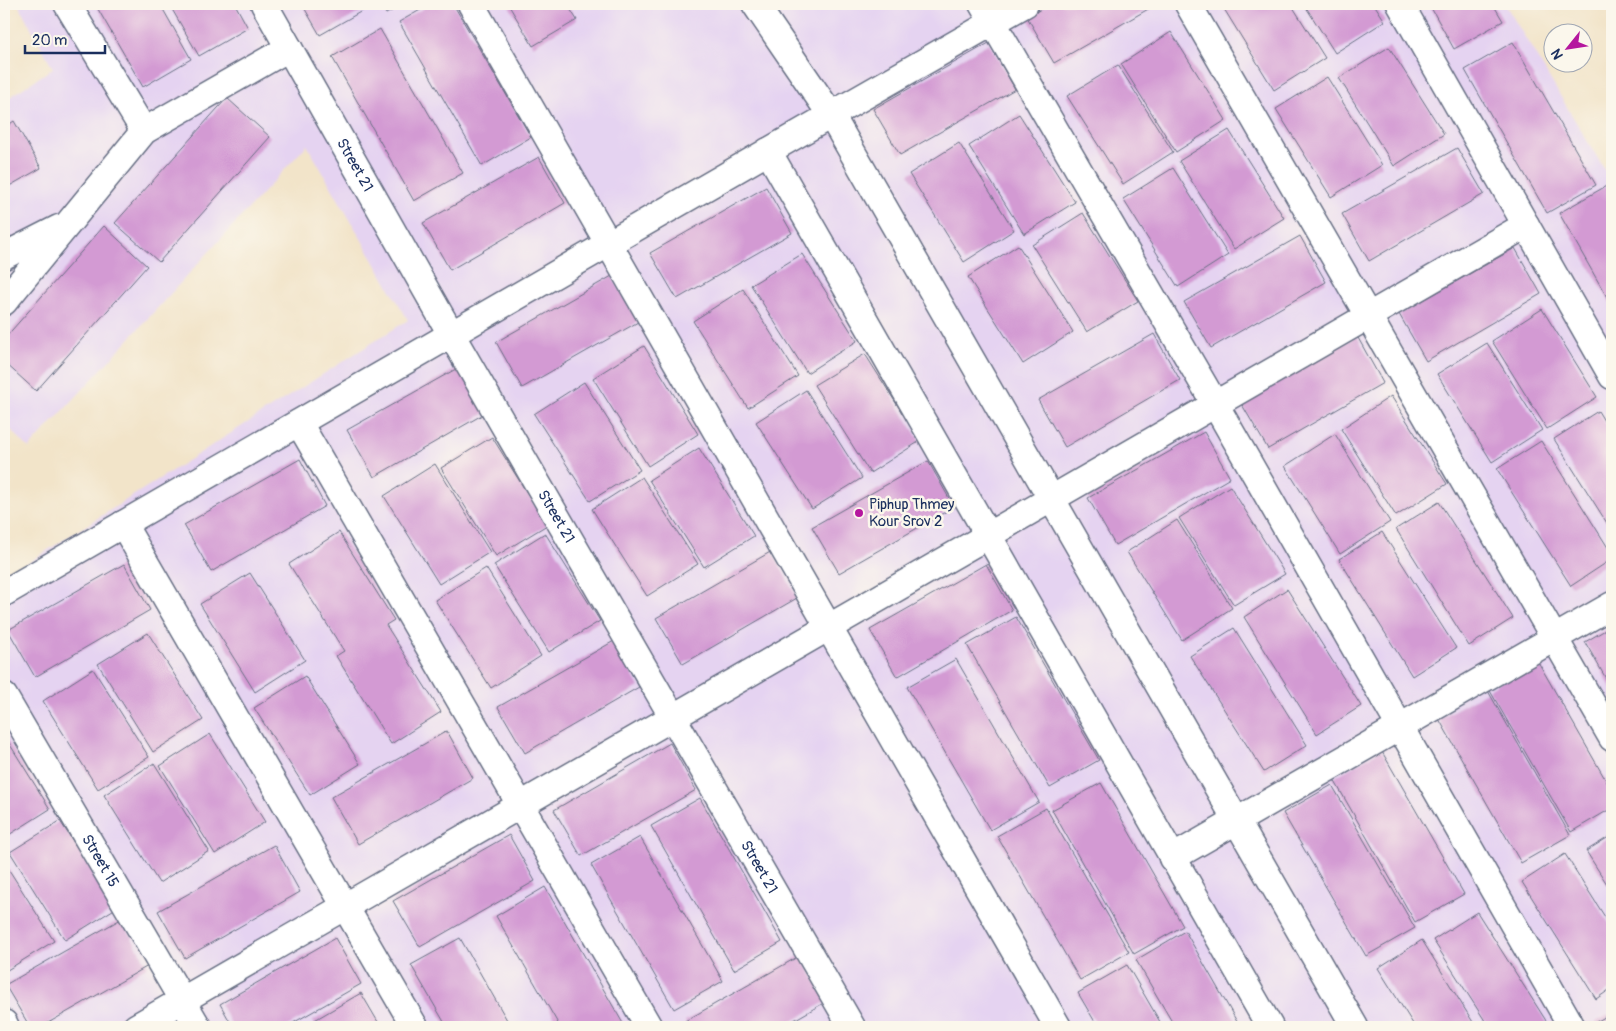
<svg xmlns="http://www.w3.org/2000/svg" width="1616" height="1031" viewBox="0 0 1616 1031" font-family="Pangolin,sans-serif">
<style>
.built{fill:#e5d3f1}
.building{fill:#d39ad3}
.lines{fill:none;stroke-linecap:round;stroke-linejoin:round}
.minor-casing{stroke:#666e83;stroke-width:29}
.minor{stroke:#fff;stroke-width:26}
.poi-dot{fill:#b5179e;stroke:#fbf7ec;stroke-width:2}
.labels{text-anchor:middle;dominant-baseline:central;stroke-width:5;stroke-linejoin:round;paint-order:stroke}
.street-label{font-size:15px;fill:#1b2f5e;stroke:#fbf7ec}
.poi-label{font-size:15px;fill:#1b2f5e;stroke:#fbf7ec;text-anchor:start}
</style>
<rect width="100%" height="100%" fill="#fbf7ec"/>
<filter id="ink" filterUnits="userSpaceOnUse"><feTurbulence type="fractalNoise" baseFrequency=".02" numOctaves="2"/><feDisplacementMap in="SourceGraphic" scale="10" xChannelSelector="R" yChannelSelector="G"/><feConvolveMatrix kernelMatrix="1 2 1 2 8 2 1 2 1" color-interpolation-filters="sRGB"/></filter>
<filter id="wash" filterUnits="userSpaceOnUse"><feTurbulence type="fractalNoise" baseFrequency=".0096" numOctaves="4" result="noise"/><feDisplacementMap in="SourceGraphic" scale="20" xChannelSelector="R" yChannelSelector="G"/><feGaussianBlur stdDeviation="1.12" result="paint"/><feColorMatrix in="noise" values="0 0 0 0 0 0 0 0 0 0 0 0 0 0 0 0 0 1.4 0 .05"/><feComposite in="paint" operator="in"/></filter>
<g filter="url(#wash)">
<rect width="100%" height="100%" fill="#f2e4c9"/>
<path class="built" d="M18 4H1505L1612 182V1027H4V578L408 320 307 145 29 448 4 423V101L53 68Z"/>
<g id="blocks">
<g class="building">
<path d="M95 4H160L191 59 143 87Z"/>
<path d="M169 4H235L248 28 199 56Z"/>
<path d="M302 4H367L369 7 320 35Z"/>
<path d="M381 4H404L386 14Z"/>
<path d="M431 4H453L531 137 482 166 399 22Z"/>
<path d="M508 4H567L577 20 533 46Z"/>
<path d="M1050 4H1157L1054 63 1027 17Z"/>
<path d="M1221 4H1291L1325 58 1274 90Z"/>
<path d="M1304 4H1374L1385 21 1335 53Z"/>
<path d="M1429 4H1493L1503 21 1454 49Z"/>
<path d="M380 29 463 173 414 201 332 57Z"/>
<path d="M1171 32 1226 120 1176 152 1121 64Z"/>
<path d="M1513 42 1596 185 1547 213 1465 70Z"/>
<path d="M989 43 1015 89 900 155 873 109Z"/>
<path d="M1389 47 1444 134 1394 166 1339 78Z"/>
<path d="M1118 65 1173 152 1123 184 1067 96Z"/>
<path d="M1327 77 1382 165 1331 197 1276 109Z"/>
<path d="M227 98 270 137 159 262 115 223Z"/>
<path d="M1019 114 1075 202 1024 234 969 146Z"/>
<path d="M14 121 41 168 4 189V128Z"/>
<path d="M1229 130 1284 218 1234 249 1179 161Z"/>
<path d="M959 143 1014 230 964 262 909 174Z"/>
<path d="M1457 148 1484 194 1369 261 1342 214Z"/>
<path d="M539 157 565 203 450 270 423 223Z"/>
<path d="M1173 168 1228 255 1178 287 1123 199Z"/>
<path d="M1608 185 1612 193V306L1559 213Z"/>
<path d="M766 187 792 233 677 299 650 253Z"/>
<path d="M1083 213 1138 301 1087 332 1032 245Z"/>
<path d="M104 226 147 266 36 391 4 362V339Z"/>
<path d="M1300 236 1326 282 1211 348 1184 302Z"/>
<path d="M1018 245 1073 332 1023 364 968 277Z"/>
<path d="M1515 248 1541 294 1426 361 1399 314Z"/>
<path d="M802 254 857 341 807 373 751 285Z"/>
<path d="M612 276 638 322 522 388 496 342Z"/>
<path d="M743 289 798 376 748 408 693 321Z"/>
<path d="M1542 309 1597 397 1547 429 1492 341Z"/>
<path d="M1154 334 1180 380 1065 447 1038 400Z"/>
<path d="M1357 336 1383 383 1268 449 1241 403Z"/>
<path d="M1487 343 1542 430 1492 462 1437 374Z"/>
<path d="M644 346 698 434 648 466 593 378Z"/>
<path d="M865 354 920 441 870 473 814 385Z"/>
<path d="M463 365 489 411 374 477 347 430Z"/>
<path d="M584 382 640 470 590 501 534 414Z"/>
<path d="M806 390 862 478 812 509 756 422Z"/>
<path d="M1391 396 1447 484 1396 516 1341 429Z"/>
<path d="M1598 411 1612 434V531L1554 439Z"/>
<path d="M1204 432 1230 478 1115 545 1088 498Z"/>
<path d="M1335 434 1390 522 1340 554 1285 466Z"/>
<path d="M492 437 547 525 496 556 441 468Z"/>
<path d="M1541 441 1612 554V559L1571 586 1497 469Z"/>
<path d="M699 448 754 536 704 567 649 480Z"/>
<path d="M300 459 325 506 211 572 184 525Z"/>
<path d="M928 461 954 507 839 573 812 527Z"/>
<path d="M435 464 490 552 439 584 384 496Z"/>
<path d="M642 477 698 564 647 596 592 509Z"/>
<path d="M1230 486 1285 574 1234 605 1179 518Z"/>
<path d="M1439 502 1513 618 1469 646 1396 529Z"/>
<path d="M1177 520 1232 608 1182 640 1127 552Z"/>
<path d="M339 532 394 620 386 625 441 712 391 744 336 656 344 651 289 564Z"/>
<path d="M1382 532 1456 648 1412 676 1339 559Z"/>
<path d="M545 533 600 621 549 652 494 565Z"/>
<path d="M772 551 797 598 683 664 656 618Z"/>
<path d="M124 564 150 610 35 677 8 630Z"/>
<path d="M986 564 1012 610 897 677 870 630Z"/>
<path d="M486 568 541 656 491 688 435 600Z"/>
<path d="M250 573 305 660 255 692 200 604Z"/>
<path d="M1287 589 1361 706 1317 734 1244 617Z"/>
<path d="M1016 617 1099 760 1050 788 967 645Z"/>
<path d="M1612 626V689L1585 642Z"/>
<path d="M1234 628 1307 745 1264 772 1190 656Z"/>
<path d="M148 633 203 720 153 752 98 664Z"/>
<path d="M614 641 639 687 525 753 498 707Z"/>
<path d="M956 659 1039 802 990 830 907 687Z"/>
<path d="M1537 660 1612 791V808L1571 832 1489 689Z"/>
<path d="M93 669 149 757 98 789 43 701Z"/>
<path d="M305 676 360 764 310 795 254 708Z"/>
<path d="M1488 691 1570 835 1521 863 1439 719Z"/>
<path d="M447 731 473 778 358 844 331 797Z"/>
<path d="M210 734 265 822 215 854 160 766Z"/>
<path d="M4 735 50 809 4 838Z"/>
<path d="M670 743 696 790 581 856 554 810Z"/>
<path d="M1381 750 1464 894 1415 922 1333 778Z"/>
<path d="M154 763 209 851 159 883 104 795Z"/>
<path d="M1101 783 1183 926 1134 954 1052 810Z"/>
<path d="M1332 785 1415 928 1366 956 1283 813Z"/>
<path d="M700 798 782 942 734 970 651 826Z"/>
<path d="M1046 808 1129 952 1080 980 997 836Z"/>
<path d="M60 821 116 908 65 940 10 852Z"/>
<path d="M509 835 535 881 420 947 393 901Z"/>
<path d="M1612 835V892L1586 851Z"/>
<path d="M640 837 723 981 674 1009 591 865Z"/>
<path d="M274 845 300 892 185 958 158 911Z"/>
<path d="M1565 854 1612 928V988L1596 999 1522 882Z"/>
<path d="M4 862 54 941 4 972Z"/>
<path d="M545 887 625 1027H560L496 916Z"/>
<path d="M1477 912 1550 1027H1489L1433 940Z"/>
<path d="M121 919 148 966 41 1027H30L5 985Z"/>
<path d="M1185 931 1240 1027H1175L1136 960Z"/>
<path d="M335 938 361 984 286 1027H233L220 1004Z"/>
<path d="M460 938 511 1027H447L411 965Z"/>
<path d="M1422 940 1476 1027H1415L1378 968Z"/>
<path d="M801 955 827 1001 782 1027H688L685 1021Z"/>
<path d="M1127 965 1163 1027H1098L1078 993Z"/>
<path d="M361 993 381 1027H316L313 1021Z"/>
<path d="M1612 1013V1027H1599L1596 1022Z"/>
</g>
</g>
</g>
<g filter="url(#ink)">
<use href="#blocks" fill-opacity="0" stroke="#666e83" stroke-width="1"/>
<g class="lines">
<defs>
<g id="minor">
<path d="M67 4 144 131"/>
<path id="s1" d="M264 4 451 334 852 1027"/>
<path d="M471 4 1058 1027"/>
<path d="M755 4 831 115 1355 1027"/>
<path d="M982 4 1215 404 1572 1027"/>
<path d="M1188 4 1612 738"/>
<path d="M1400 4 1612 376"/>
<path d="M768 151 1270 1027"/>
<path d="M4 256 59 228"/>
<path d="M4 302 144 131 289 48"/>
<path d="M299 423 649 1027"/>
<path d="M123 524 415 1027"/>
<path d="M4 593 831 115 1025 4"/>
<path id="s2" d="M4 696 198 1027"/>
<path d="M1172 858 1612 605"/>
<path d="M4 1023 6 1027"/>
<path d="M136 1027 1526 225"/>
</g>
</defs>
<use href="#minor" class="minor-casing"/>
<use href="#minor" class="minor"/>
</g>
</g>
<circle class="poi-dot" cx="859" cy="513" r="5"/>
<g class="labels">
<g class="street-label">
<text stroke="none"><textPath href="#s1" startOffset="185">Street 21</textPath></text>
<text stroke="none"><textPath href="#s1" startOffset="590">Street 21</textPath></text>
<text stroke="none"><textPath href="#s2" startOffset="191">Street 15</textPath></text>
<text stroke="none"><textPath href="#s1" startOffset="995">Street 21</textPath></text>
</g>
<g class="poi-label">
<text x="869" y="504">Piphup Thmey<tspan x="869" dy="17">Kour Srov 2</tspan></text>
</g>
</g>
<rect width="1616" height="1031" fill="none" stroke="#fbf7ec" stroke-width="20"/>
<g transform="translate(1568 48) rotate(240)"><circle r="24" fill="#fbf7ec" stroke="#a1a7b3"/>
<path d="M0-4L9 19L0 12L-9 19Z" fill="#b5179e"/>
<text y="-8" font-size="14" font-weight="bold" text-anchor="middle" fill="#1b2f5e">N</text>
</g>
<path d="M25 45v8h80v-8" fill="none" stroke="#1b2f5e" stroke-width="2.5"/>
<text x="32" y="45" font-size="15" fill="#1b2f5e" stroke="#fbf7ec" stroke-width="4" paint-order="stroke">20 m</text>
</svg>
